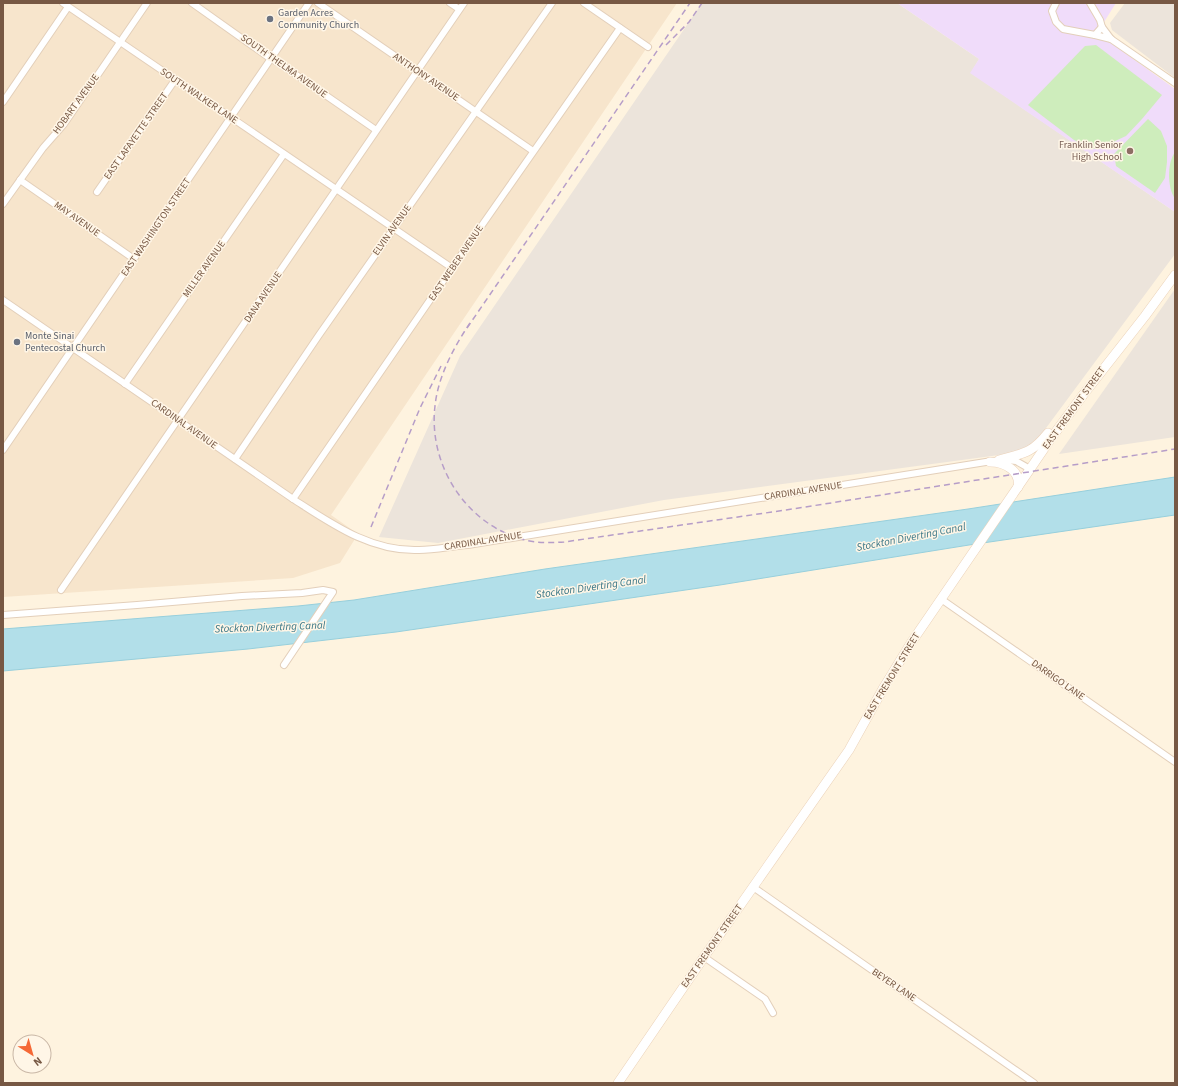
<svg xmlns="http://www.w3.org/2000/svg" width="1178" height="1086" viewBox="0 0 1178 1086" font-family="'Source Sans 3',sans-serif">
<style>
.residential{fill:#f7e5cc}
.industrial{fill:#ece4db}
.education{fill:#f0dcfa}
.green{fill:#ceedbc}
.water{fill:#b2dfe9;stroke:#97cfdc}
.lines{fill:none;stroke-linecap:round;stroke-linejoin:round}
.minor-casing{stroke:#e3cfba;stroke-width:8}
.secondary-casing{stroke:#ebd2b9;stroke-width:10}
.minor{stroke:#fff;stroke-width:6}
.secondary{stroke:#fff;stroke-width:9}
.rail{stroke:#b69dc8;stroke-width:1.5;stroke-dasharray:6 4;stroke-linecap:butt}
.worship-dot{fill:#6b7280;stroke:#fff6e7;stroke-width:1.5}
.education-dot{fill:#8d6e63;stroke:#fff6e7;stroke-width:1.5}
.labels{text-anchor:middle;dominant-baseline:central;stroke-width:3;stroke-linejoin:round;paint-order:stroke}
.worship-label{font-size:10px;fill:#5b616d;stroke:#fff6e7;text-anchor:start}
.street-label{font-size:10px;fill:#775844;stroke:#fff6e7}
.education-label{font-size:10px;fill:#785e54;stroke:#fff6e7;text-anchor:end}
.water-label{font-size:11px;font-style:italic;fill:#397686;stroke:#fff6e7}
</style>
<rect width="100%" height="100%" fill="#fef3df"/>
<path class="residential" d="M3 3H677L331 515 358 534 340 563 293 578 3 597Z"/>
<g class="industrial">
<path d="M702 3H897L979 59 971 73 1175 212V254L1029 451 664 500 438 543 379 537 460 356Z"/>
<path d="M1125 3H1175V78L1112 30 1110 23Z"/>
<path d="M1175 289V437L1059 454Z"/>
</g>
<path class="education" d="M897 3H1116L1097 33 1175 89V212L970 73 979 59Z"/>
<g class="green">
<path d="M1096 45 1162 95 1142 119 1126 136 1100 148 1092 149 1074 140 1028 105 1085 46Z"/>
<path d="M1148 119 1161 131 1167 146V162L1165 178 1155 193 1116 166 1114 154Z"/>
<path d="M1175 152V199C1167 187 1167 163 1175 152Z"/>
</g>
<path class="water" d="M1175 477V515L969 545 720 585 396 632 248 649 3 671V629L298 606 354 600 545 569 968 509Z"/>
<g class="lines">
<defs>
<g id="minor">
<path d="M63 3 452 268"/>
<path d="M192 3 271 59 279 63 376 130"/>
<path d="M318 3 533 151"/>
<path d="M450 3 459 9"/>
<path d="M584 3 648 47"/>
<path d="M1056 3 1052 11 1056 22 1063 29 1095 35 1102 27"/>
<path d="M1090 3 1100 20 1102 27 1111 39 1175 83"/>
<path d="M1095 35 1111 39"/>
<path d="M3 102 68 7"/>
<path d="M20 180 134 259"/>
<path d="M97 192 175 80"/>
<path d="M3 204 43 148 64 124 147 3"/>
<path d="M3 300 293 499C332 524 371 552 419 550 436 550 452 546 468 545L992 461"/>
<path d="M125 384 284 154"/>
<path d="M3 450 309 3"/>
<path d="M235 459 319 335 552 3"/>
<path d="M1007 460 1016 461 1030 469"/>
<path d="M293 499 452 268 620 28"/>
<path d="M61 590 464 3"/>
<path d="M941 599 1175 762"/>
<path d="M3 615 137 605 242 596 302 593 323 590 333 592 284 665"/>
<path d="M753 887 1034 1083"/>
<path d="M704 957 765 999 773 1013"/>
</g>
<g id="secondary">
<path d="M999 460C1024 453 1031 454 1048 433"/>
<path d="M990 462C1005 462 1021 471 1018 487"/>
<path d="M618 1083 704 957 849 750 884 687 911 643 1052 437 1083 395 1145 316 1175 275"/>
</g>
</defs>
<use href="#minor" class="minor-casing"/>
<use href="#secondary" class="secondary-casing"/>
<use href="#minor" class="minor"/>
<use href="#secondary" class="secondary"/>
<g class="rail">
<path d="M666 45 689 22 702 3"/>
<path d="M470 323C454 347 438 376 435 406 428 465 466 525 525 540 537 543 551 543 564 542L786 510 1175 449"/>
<path d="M467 328 690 3"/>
<path d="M371 527 420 408 441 366"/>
</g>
</g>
<g class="worship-dot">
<circle cx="270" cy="19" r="4"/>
<circle cx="17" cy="342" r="4"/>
</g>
<circle class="education-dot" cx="1130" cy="151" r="4"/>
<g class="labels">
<g class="worship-label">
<text x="278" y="13">Garden Acres<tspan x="278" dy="12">Community Church</tspan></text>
<text x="25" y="336">Monte Sinai<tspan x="25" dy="12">Pentecostal Church</tspan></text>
</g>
<g class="street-label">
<text transform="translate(284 66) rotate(35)">SOUTH THELMA AVENUE</text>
<text transform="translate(426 77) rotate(34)">ANTHONY AVENUE</text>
<text transform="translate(199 96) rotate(34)">SOUTH WALKER LANE</text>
<text transform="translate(76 104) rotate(-54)">HOBART AVENUE</text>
<text transform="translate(136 136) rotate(-55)">EAST LAFAYETTE STREET</text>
<text transform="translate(77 219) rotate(35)">MAY AVENUE</text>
<text transform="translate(156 227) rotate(-56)">EAST WASHINGTON STREET</text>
<text transform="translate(392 230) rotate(-55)">ELVIN AVENUE</text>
<text transform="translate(456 263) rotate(-56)">EAST WEBER AVENUE</text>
<text transform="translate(204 269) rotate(-55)">MILLER AVENUE</text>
<text transform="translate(263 297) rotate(-56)">DANA AVENUE</text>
<text transform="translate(1074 408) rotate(-54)">EAST FREMONT STREET</text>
<text transform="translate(184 424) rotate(35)">CARDINAL AVENUE</text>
<text transform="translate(803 491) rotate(-9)">CARDINAL AVENUE</text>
<text transform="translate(483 541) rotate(-9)">CARDINAL AVENUE</text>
<text transform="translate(892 676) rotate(-59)">EAST FREMONT STREET</text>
<text transform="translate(1058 680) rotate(35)">DARRIGO LANE</text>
<text transform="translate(712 946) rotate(-55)">EAST FREMONT STREET</text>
<text transform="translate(894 985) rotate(34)">BEYER LANE</text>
</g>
<g class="education-label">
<text x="1122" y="145">Franklin Senior<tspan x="1122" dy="12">High School</tspan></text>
</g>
<g class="water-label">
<text transform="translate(911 537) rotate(-11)">Stockton Diverting Canal</text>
<text transform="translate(591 587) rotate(-8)">Stockton Diverting Canal</text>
<text transform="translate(270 627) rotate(-2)">Stockton Diverting Canal</text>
</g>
</g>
<rect width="1178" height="1086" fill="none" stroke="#775844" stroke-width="8"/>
<g transform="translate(32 1054) rotate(143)"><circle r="19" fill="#fff6e7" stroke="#c9b7a6"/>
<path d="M0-3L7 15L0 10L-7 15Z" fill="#f56937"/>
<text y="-6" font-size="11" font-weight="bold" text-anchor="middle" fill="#775844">N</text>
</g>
</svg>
